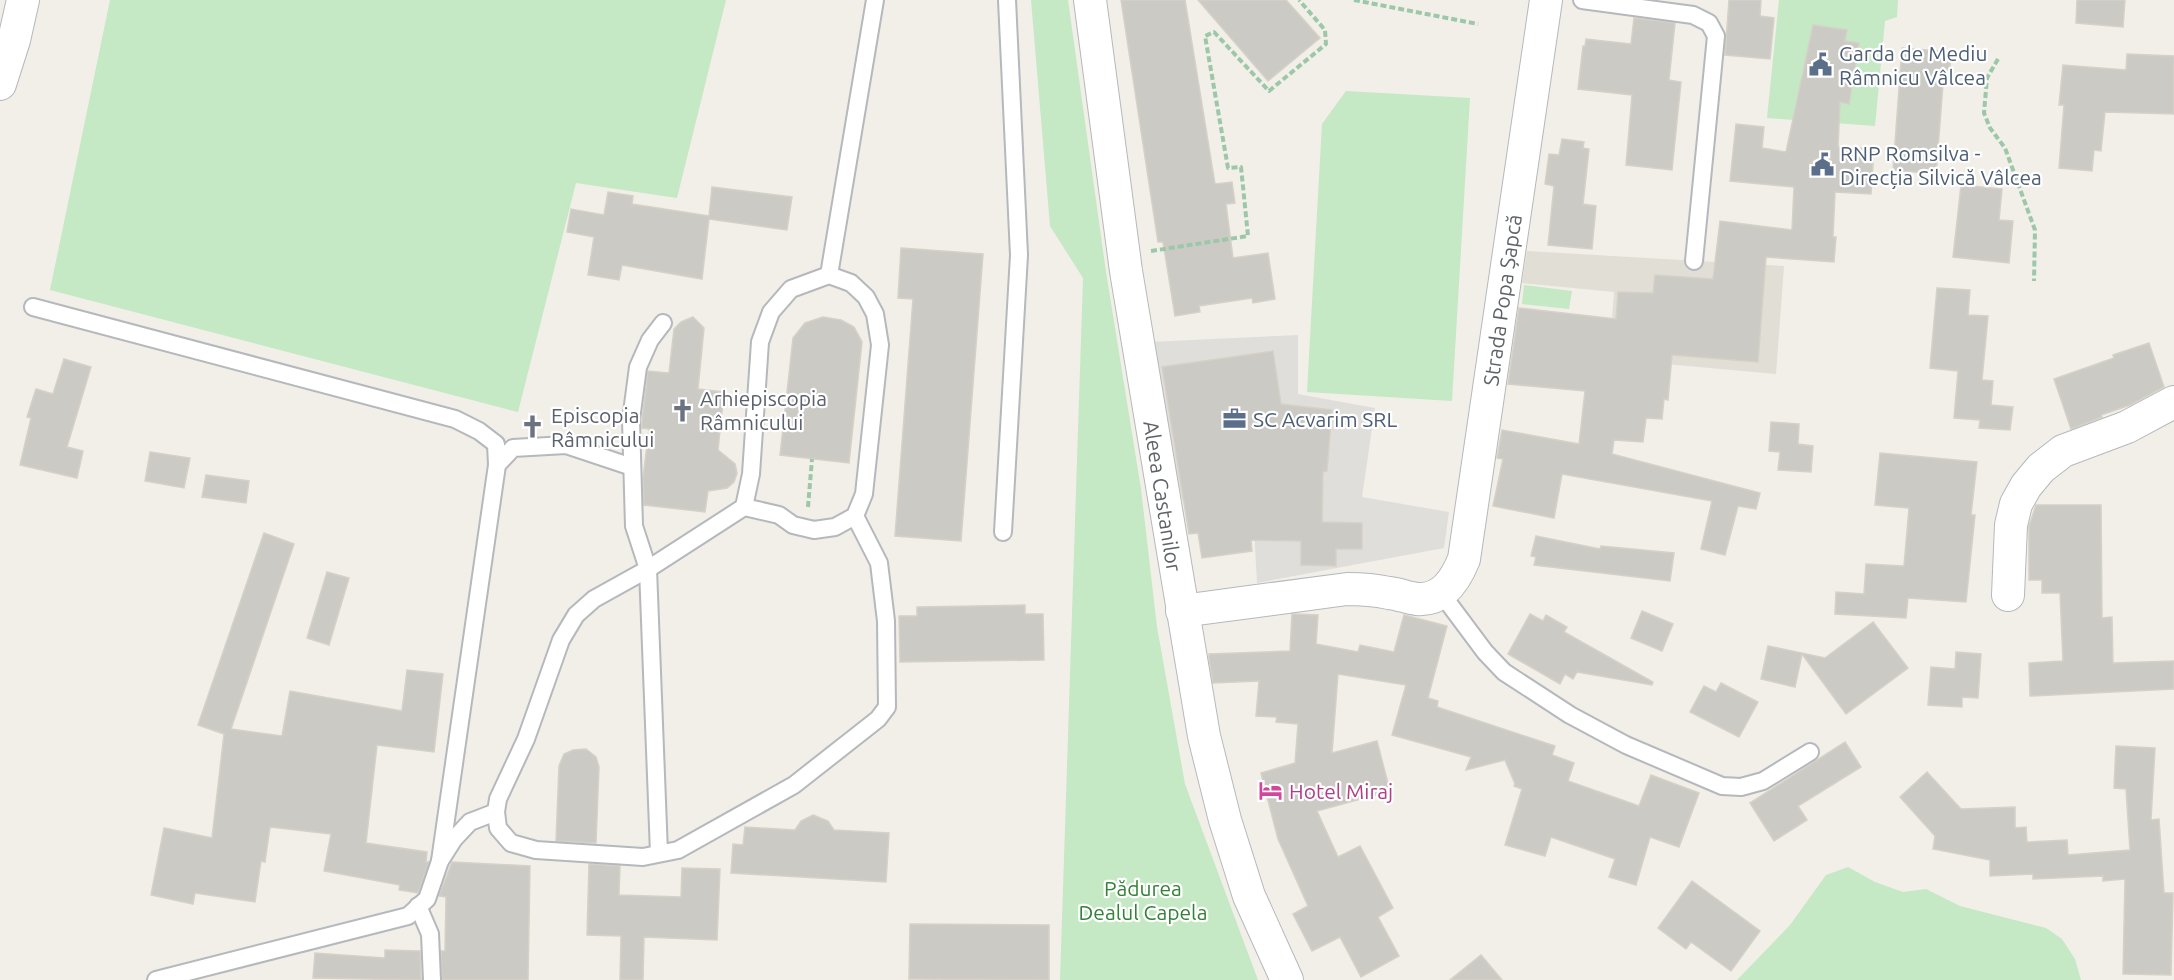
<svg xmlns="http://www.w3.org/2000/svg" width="2174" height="980" viewBox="0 0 2174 980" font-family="Ubuntu,sans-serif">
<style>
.industrial{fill:#e0deda}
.education{fill:#e1ded6}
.green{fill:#c5e8c5}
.building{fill:#cccac5;stroke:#d6d1c6;stroke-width:1.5}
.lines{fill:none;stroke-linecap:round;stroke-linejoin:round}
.service-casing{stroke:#b5b8bc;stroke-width:20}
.minor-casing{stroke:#b5b8bc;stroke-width:34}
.path{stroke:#9cc7a9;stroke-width:4;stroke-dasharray:6 3;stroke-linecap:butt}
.service{stroke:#fff;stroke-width:16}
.minor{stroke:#fff;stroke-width:32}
.labels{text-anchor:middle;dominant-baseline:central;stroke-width:4.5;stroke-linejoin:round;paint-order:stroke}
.service-label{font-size:21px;fill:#4e5e75;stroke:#fff;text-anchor:start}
.street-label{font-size:21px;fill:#5f6368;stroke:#fff}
.worship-label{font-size:21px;fill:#5b616d;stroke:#fff;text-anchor:start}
.hotel-label{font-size:21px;fill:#b23c85;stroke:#fff;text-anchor:start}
.park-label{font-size:21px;fill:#348238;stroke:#fff}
</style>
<rect width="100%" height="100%" fill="#f1efe8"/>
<path class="industrial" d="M1298 335V394L1375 408 1362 497 1449 512 1444 548 1257 583 1252 491 1182 500 1149 342Z"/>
<path class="education" d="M1527 251 1784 266 1776 374 1609 359 1614 292 1522 283Z"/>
<g class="green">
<path d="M110 0H726L677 198 576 183 518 412 50 290Z"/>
<path d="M1031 0H1068L1106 272 1141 489 1157 627 1185 784 1258 980H1060L1083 278 1050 226Z"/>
<path d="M1779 0H1898L1897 17 1885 21 1875 126 1767 118Z"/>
<path d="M1346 91 1470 98 1452 401 1307 392 1322 124Z"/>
<path d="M1524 285 1572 291 1569 309 1522 304Z"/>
<path d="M1848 867 1875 882 1903 892 1926 889 1960 906 2046 928 2062 939 2075 959 2081 980H1737L1790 925 1826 875Z"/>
</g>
<g class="building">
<path d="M1121 0H1185L1215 184 1232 182 1235 203 1226 204 1233 258 1268 253 1275 299 1253 303 1252 298 1199 306 1200 312 1175 316 1163 242H1158Z"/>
<path d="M1198 0H1286L1320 38 1268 81Z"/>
<path d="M1729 0H1761L1760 16 1774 18 1770 59 1725 55Z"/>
<path d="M2077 0H2125L2123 27 2076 23Z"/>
<path d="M1634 18 1675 23 1669 80 1681 82 1672 170 1626 165 1632 95 1578 89 1583 46H1585L1586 39 1631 44Z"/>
<path d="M1813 25 1847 30 1845 41 1859 43 1849 104 1840 102 1838 147 1874 149 1871 194 1835 192 1833 237H1836L1834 262 1766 257 1758 362 1672 355 1668 400 1664 399 1662 419 1646 418 1643 442 1614 440 1612 454 1760 493 1756 509 1738 506 1725 555 1701 549 1712 501 1562 474 1554 518 1493 506 1503 459 1497 458 1502 430 1579 444 1585 391 1508 384 1519 308 1616 319 1618 292 1653 293 1655 275 1713 279 1720 221 1792 230 1794 187 1730 181 1736 124 1764 127 1762 148 1786 152Z"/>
<path d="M1902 48 1951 52 1949 84H1943L1936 174 1893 170Z"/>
<path d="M2127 54 2174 56V114L2105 112 2101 151 2094 150 2092 171 2059 168 2064 105H2059L2063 65 2126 70Z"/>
<path d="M1562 139 1584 142 1583 148 1589 149 1583 204 1596 206 1592 249 1548 245 1554 186 1545 184 1549 154 1559 155Z"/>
<path d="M1961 185 2002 189 1999 220 2013 221 2009 263 1953 257Z"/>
<path d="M712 187 792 197 787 230 709 219 702 279 622 265 619 280 588 275 594 237 567 232 571 209 604 215 608 192 633 196 632 204 709 216Z"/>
<path d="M901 248 983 254 961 541 895 536 913 299 898 298Z"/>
<path d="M1937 288 1970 290 1968 315 1988 316 1982 380 1993 381 1991 405 2013 407 2010 430 1979 428 1980 420 1954 418 1958 371 1930 368Z"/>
<path d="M693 317 704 328 698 389 724 392 718 450 735 464 737 473 734 482 727 488 708 491 705 512 644 505 643 478 649 429 642 428V421L648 371 669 373 674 329 681 322Z"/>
<path d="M823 317 841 320 854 327 862 342 849 463 780 455 793 338 805 323Z"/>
<path d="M2149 343 2164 387 2130 405 2101 415 2102 417 2071 429 2054 379 2114 358 2113 355Z"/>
<path d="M1273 351 1281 404 1332 410 1327 471 1323 472 1322 522 1362 523V549H1336V566L1301 565V541L1251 540 1252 551 1202 558 1198 533 1189 534 1162 367Z"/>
<path d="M64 359 91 367 67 447 83 451 77 478 20 465 31 418 27 417 36 389 53 394Z"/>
<path d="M1771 422 1799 424 1798 444 1813 446 1811 472 1778 470 1780 452 1769 451Z"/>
<path d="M150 452 190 458 184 488 145 481Z"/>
<path d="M1880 453 1977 462 1971 515H1975L1966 602 1908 598 1906 618 1835 614 1836 592 1864 594 1866 564 1904 566 1909 508 1875 505Z"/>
<path d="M206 475 249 481 246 503 202 497Z"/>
<path d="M2036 505H2101L2102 618 2112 617 2113 663 2174 661V689L2030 696 2029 663 2063 661 2060 593H2042V580H2029V526Z"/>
<path d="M264 533 294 544 231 729 282 736 290 691 402 711 407 670 443 674 434 752 377 745 366 843 427 852 426 862H429L418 893 399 890 400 885 324 871 331 834 270 827 265 862 261 861 255 902 195 893 193 904 151 895 164 828 212 838 224 734 198 725Z"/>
<path d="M1536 536 1600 549 1601 546 1674 553 1670 581 1534 565 1536 557 1531 556Z"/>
<path d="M327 572 349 578 329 645 307 638Z"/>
<path d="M1025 605V614H1043L1044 660 900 662 899 616H917V607Z"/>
<path d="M1642 611 1673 624 1662 651 1631 638Z"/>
<path d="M1292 614 1318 615 1316 644 1358 652 1360 645 1394 652 1404 615 1447 626 1428 698 1438 701 1437 707 1555 746 1552 755 1574 763 1568 781 1639 806 1651 775 1699 793 1679 847 1650 837 1636 885 1609 877 1615 859 1551 837 1545 856 1505 845 1522 789 1514 786 1515 784 1505 760 1466 770 1471 757 1392 735 1406 685 1338 674 1332 753 1377 741 1390 791 1317 811 1338 857 1360 846 1393 908 1378 917 1399 956 1361 977 1340 937 1312 951 1293 914 1308 906 1278 839 1261 773 1295 763 1298 724 1276 722 1277 717 1256 716 1259 681 1213 683 1209 658V654L1290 651Z"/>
<path d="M1530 614 1543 621 1546 615 1567 627 1564 632 1653 682 1652 685 1577 672 1573 679 1565 674 1560 684 1508 654Z"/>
<path d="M1873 622 1908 668 1846 714 1802 654 1795 687 1761 679 1768 646 1825 658Z"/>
<path d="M1956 652 1981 654 1978 698 1962 697V707L1928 705 1931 667 1955 669Z"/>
<path d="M1721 683 1758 702 1739 737 1690 712 1704 686 1716 692Z"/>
<path d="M1845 742 1861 767 1798 806 1807 820 1774 841 1750 803Z"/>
<path d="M2116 746 2155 748 2151 820 2159 819 2164 893H2173L2171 975 2123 974 2125 879 2103 881V876L2033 879V874L1990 876V860L1933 849 1935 836 1900 797 1927 772 1961 809 2015 807V828L2026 827 2027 842 2067 840 2068 855 2130 850 2126 789 2114 788Z"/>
<path d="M586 749 596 757 599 767 596 843 556 841 559 766 564 754 573 750Z"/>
<path d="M813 815 828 821 834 830 889 833 886 882 731 873 733 844 743 845 745 827 795 830 801 821Z"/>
<path d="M452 862 530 866 528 980H442L441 951H445L446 897 439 896Z"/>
<path d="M589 864 620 866 619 895 681 897 682 868 720 869 717 940 644 937 643 980H620L621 936 587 935Z"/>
<path d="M1692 881 1760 931 1731 971 1691 942 1686 949 1658 928Z"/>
<path d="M910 924 1049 925V980L909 979Z"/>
<path d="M385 950 420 951 421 980 313 978 315 953 385 958Z"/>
<path d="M1481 955 1502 980H1450Z"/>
</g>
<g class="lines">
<defs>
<g id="service">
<path d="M1582 0 1693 15 1709 23 1716 36 1694 261"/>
<path d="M829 275 851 283 866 297 875 314 880 345 864 494 855 516 835 527 814 530 793 525 779 515 744 507 648 569 594 599 576 615 561 640 526 739 498 799 496 812 498 828 511 843 536 850 643 857 678 850 794 785 878 719 887 707 886 621 879 563 855 516"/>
<path d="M33 307 455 419 479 431 496 444 497 465"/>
<path d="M744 507 751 474 760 342 771 312 791 289 829 275 875 0"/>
<path d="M1003 532 1019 255 1007 0"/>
<path d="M1441 593 1485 652 1504 672 1570 715 1626 745 1722 786 1741 787 1763 781 1810 752"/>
<path d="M659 853 648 569 634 526 631 420 638 367 650 340 663 323"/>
<path d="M440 861 497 465 513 448 566 445 632 467"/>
<path d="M418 906 430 934 432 980"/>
<path d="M156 980 408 916 427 899 440 861 454 839 470 822 496 812"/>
</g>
<g id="minor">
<path d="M1090 0 1126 271 1204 736 1225 820 1249 896 1287 980"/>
<path d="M0 84 14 40 23 0"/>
<path d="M2008 595 2011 525 2016 504 2026 486 2041 468 2063 451 2127 427 2174 402"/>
<path d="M1182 611 1347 589C1361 589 1375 590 1389 593 1399 594 1408 598 1417 599 1443 601 1456 579 1464 559L1546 0"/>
</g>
</defs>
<use href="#service" class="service-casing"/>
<use href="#minor" class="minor-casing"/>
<g class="path">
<path d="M1354 0 1478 24"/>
<path d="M1998 59 1987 78 1984 113 1990 128 2005 148 2035 230 2034 281"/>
<path d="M1151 251 1248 236 1241 167 1228 168 1205 36 1214 32 1269 91 1326 44 1325 30 1299 0"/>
<path d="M808 507 812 459"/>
</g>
<use href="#service" class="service"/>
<use href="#minor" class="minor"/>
</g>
<defs>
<symbol id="civic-bare" viewBox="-9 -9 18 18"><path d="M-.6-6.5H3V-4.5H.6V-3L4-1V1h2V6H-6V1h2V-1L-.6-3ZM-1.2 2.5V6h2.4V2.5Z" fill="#5c6f8a" stroke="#fff" stroke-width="2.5" paint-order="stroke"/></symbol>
<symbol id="church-bare" viewBox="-9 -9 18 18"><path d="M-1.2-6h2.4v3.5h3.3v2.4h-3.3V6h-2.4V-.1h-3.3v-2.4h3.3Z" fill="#6b7280" stroke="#fff" stroke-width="2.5" paint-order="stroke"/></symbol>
<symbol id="office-bare" viewBox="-9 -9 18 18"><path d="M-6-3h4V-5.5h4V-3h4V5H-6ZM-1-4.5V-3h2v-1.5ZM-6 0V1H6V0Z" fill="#5c6f8a" stroke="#fff" stroke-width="2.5" paint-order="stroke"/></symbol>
<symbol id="hotel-bare" viewBox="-9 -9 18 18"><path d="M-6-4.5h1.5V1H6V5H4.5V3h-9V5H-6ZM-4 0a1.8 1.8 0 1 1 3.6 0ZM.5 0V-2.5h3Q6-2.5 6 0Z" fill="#d1479c" stroke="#fff" stroke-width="2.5" paint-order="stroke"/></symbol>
</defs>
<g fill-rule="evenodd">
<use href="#civic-bare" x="1804" y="48" width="33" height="33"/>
<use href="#civic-bare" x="1806" y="148" width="33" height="33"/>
<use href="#church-bare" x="666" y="394" width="33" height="33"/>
<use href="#office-bare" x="1218" y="402" width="33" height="33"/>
<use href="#church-bare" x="516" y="410" width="33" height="33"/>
<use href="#hotel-bare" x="1254" y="774" width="33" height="33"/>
</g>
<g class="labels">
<g class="service-label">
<text x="1839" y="53">Garda de Mediu<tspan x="1839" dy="24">Râmnicu Vâlcea</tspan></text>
<text x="1840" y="153">RNP Romsilva -<tspan x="1840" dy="24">Direcția Silvică Vâlcea</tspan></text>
<text x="1253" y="419">SC Acvarim SRL</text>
</g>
<g class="street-label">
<text transform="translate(1502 300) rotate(-82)">Strada Popa Șapcă</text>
<text transform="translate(1163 496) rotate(81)">Aleea Castanilor</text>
</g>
<g class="worship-label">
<text x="700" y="398">Arhiepiscopia<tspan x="700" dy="24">Râmnicului</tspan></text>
<text x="551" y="415">Episcopia<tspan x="551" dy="24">Râmnicului</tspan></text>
</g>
<g class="hotel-label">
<text x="1289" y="791">Hotel Miraj</text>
</g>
<g class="park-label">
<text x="1143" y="888">Pădurea<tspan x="1143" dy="24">Dealul Capela</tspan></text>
</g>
</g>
</svg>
